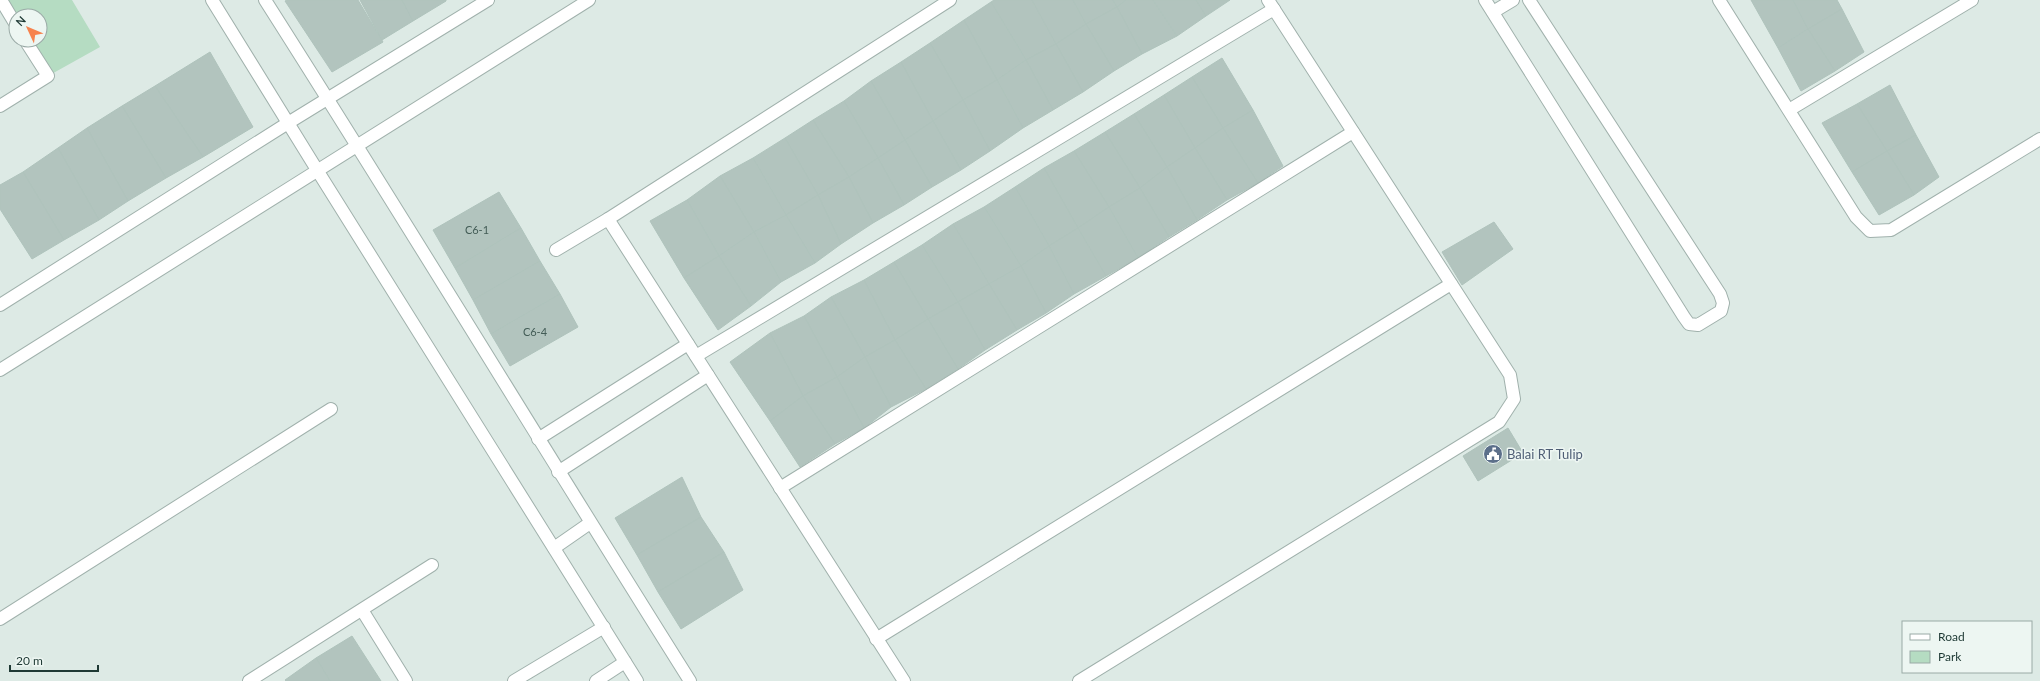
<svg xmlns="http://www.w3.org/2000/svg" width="2040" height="681" viewBox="0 0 2040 681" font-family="Lato,sans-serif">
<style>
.green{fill:#b5dcc2}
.building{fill:#b2c4be;stroke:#afc3bc}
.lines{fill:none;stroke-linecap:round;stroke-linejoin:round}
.minor-casing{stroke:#a0b1ac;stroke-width:14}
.minor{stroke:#fff;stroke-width:12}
.labels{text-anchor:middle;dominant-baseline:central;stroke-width:3;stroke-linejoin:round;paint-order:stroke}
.number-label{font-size:11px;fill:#435c56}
.service-label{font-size:13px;fill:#4e5e75;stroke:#edf6f2;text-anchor:start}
</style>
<rect width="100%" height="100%" fill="#ddeae5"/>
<path class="green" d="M1 0H72L100 47 48 76 25 40H40V16H16Z"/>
<g class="building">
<path d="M287 0H358L383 42 332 72 285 1Z"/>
<path d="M360 0H402L413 21 382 40Z"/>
<path d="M402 0H446V1L413 21Z"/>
<path d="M994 0H1032L1056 44 1026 60 991 2Z"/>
<path d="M1032 0H1073L1086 24 1056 44Z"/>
<path d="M1073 0H1113L1117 7 1086 24Z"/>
<path d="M1113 0H1126L1117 7Z"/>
<path d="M1126 0H1153L1177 36 1142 54 1117 7Z"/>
<path d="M1153 0H1196L1206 16 1177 36Z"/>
<path d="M1196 0H1230L1206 16Z"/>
<path d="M1751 0H1793L1808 29 1778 48Z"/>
<path d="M1793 0H1837L1842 9 1808 29Z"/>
<path d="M991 2 1026 60 997 80 964 20Z"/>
<path d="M1117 7 1142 54 1114 71 1086 24Z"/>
<path d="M1842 9 1864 52 1835 71 1808 29Z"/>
<path d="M964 20 997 80 963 100 930 43Z"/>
<path d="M1086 24 1114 71 1083 92 1056 44Z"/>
<path d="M1808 29 1835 71 1801 91 1778 48Z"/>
<path d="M930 43 963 100 933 121 901 62Z"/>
<path d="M1056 44 1083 92 1053 110 1026 60Z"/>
<path d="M210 52 253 127 203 157 155 86Z"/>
<path d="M1222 58 1253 110 1223 128 1192 77Z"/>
<path d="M1026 60 1053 110 1023 128 997 80Z"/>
<path d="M901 62 933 121 905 140 871 81Z"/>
<path d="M1192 77 1223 128 1195 148 1164 95Z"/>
<path d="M997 80 1023 128 990 151 963 100Z"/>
<path d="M871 81 905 140 878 158 844 101Z"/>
<path d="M1890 85 1916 135 1887 151 1857 104Z"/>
<path d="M155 86 203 157 166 178 122 106Z"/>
<path d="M1164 95 1195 148 1167 167 1134 114Z"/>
<path d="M963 100 990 151 961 170 933 121Z"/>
<path d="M844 101 878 158 849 177 813 120Z"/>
<path d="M1857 104 1887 151 1852 172 1822 123Z"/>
<path d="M122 106 166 178 128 201 87 128Z"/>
<path d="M1253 110 1283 166 1258 183 1223 128Z"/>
<path d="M1134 114 1167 167 1140 188 1105 132Z"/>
<path d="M813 120 849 177 818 195 785 138Z"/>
<path d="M933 121 961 170 932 187 905 140Z"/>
<path d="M87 128 128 201 99 220 58 148Z"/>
<path d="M1223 128 1258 183 1227 200 1195 148Z"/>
<path d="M1105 132 1140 188 1109 207 1074 151Z"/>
<path d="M1916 135 1939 177 1914 195 1887 151Z"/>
<path d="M785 138 818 195 786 215 753 158Z"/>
<path d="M905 140 932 187 904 205 878 158Z"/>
<path d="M58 148 99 220 64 240 23 172Z"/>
<path d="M1195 148 1227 200 1197 220 1167 167Z"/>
<path d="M1074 151 1109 207 1078 228 1044 168Z"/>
<path d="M1887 151 1914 195 1879 215 1852 172Z"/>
<path d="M753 158 786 215 754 232 720 176Z"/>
<path d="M878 158 904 205 873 223 849 177Z"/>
<path d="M1167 167 1197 220 1169 237 1140 188Z"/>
<path d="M1044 168 1078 228 1049 246 1015 187Z"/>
<path d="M23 172 64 240 32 259 0 209V185Z"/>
<path d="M720 176 754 232 719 256 687 200Z"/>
<path d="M849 177 873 223 841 244 818 195Z"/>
<path d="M1015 187 1049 246 1021 266 984 207Z"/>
<path d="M1140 188 1169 237 1138 258 1109 207Z"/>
<path d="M499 192 521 228 455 268 433 230Z"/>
<path d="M818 195 841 244 815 263 786 215Z"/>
<path d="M687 200 719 256 684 278 650 221Z"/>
<path d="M984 207 1021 266 989 284 953 224Z"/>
<path d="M1109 207 1138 258 1106 276 1078 228Z"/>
<path d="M786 215 815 263 781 282 754 232Z"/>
<path d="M1494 222 1513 249 1462 285 1442 252Z"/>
<path d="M953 224 989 284 958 302 922 245Z"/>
<path d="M521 228 540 261 473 300 455 268Z"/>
<path d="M1078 228 1106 276 1074 294 1049 246Z"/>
<path d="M754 232 781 282 751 306 719 256Z"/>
<path d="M922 245 958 302 928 319 894 262Z"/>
<path d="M1049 246 1074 294 1046 313 1021 266Z"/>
<path d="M719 256 751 306 718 330 684 278Z"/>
<path d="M540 261 560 294 491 334 473 300Z"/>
<path d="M894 262 928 319 895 340 864 280Z"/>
<path d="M1021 266 1046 313 1017 330 989 284Z"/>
<path d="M864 280 895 340 865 357 831 297Z"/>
<path d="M989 284 1017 330 985 350 958 302Z"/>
<path d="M560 294 578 327 510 366 491 334Z"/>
<path d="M831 297 865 357 837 377 804 316Z"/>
<path d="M958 302 985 350 958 369 928 319Z"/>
<path d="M804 316 837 377 803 396 770 333Z"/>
<path d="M928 319 958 369 926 389 895 340Z"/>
<path d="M770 333 803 396 770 421 730 362Z"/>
<path d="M895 340 926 389 891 407 865 357Z"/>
<path d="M865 357 891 407 864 428 837 377Z"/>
<path d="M837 377 864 428 835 444 803 396Z"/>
<path d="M803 396 835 444 800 467 770 421Z"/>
<path d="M1508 428 1523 453 1478 481 1463 456Z"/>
<path d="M682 477 701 517 637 555 615 518Z"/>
<path d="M701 517 724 552 658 592 637 555Z"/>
<path d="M724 552 743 590 681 629 658 592Z"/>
<path d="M352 636 381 681H330L316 658Z"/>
<path d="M316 658 330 681H286L285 680Z"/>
</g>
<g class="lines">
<defs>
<g id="minor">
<path d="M1 0 16 25"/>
<path d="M212 0C352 228 495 454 637 681"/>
<path d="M265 0C409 226 547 454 690 681"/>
<path d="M1485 0 1684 317 1689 324 1698 325 1721 311 1723 303 1720 294 1529 0"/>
<path d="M1719 0 1856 217 1870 231 1891 230 2040 139"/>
<path d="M1493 12 1513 0"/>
<path d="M0 106 48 76 25 40"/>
<path d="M1789 110 1972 0"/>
<path d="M608 219 904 681"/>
<path d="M556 250 608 219 950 0"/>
<path d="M0 305 288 123 488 0"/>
<path d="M696 356 1274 9"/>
<path d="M0 370 589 0"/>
<path d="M538 439 688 344"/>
<path d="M558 472 708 375"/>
<path d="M780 488 1353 132"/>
<path d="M554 548 590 523"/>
<path d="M362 610 406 681"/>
<path d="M0 619 331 409"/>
<path d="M876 639 1451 284"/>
<path d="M249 681 432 565"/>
<path d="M514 681 604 627"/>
<path d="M596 681 625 662"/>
<path d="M1079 681 1499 422 1514 399 1510 375 1268 0"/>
</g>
</defs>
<use href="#minor" class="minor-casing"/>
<use href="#minor" class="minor"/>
</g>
<defs>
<symbol id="civic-disc" viewBox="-11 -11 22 22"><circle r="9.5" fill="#5c6f8a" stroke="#edf6f2"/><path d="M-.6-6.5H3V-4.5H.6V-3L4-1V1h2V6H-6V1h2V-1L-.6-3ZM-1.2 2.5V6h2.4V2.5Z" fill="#fff"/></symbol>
</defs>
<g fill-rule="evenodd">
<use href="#civic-disc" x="1482" y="443" width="22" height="22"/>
</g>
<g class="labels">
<g class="number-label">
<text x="477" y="229">C6-1</text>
<text x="535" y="331">C6-4</text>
</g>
<g class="service-label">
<text x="1507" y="454">Balai RT Tulip</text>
</g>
</g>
<rect x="1902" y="621" width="130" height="52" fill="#edf6f2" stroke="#9aaaa6"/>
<rect x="1910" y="634" width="20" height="6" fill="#ffffff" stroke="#9aaaa6"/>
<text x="1938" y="641" font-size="12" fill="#1e3934">Road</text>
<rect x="1910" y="651" width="20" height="12" fill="#b5dcc2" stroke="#9aaaa6"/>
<text x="1938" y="661" font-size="12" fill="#1e3934">Park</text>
<g transform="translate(28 28) rotate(314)"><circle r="19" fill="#edf6f2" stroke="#9aaaa6"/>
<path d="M0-3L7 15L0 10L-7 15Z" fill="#f6834e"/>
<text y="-6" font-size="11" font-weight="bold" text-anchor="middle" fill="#1e3934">N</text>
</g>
<path d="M10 665v6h88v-6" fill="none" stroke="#1e3934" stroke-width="2"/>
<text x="16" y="665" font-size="12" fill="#1e3934" stroke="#edf6f2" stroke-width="3" paint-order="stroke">20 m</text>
</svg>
